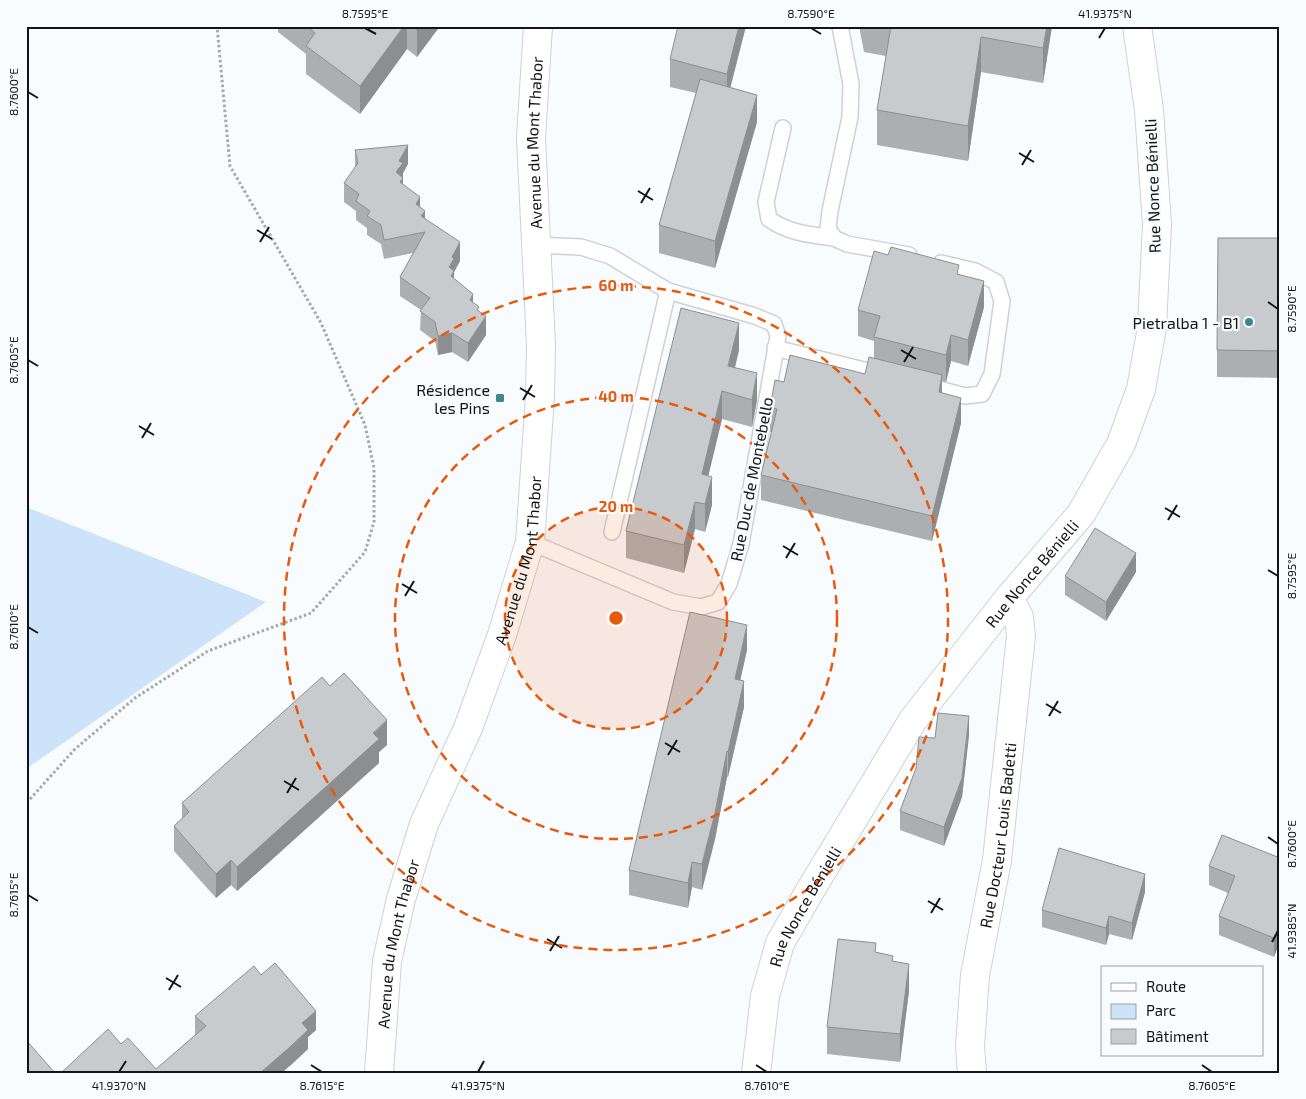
<svg xmlns="http://www.w3.org/2000/svg" width="1306" height="1099" viewBox="0 0 1306 1099" font-family="'Exo 2',sans-serif">
<style>
.green{fill:#cde3f9}
.lines{fill:none;stroke-linecap:round;stroke-linejoin:round}
.service-casing{stroke:#ced1d4;stroke-width:18}
.minor-casing{stroke:#ced1d4;stroke-width:30}
.tertiary-casing{stroke:#ced1d4;stroke-width:30}
.path{stroke:#a5a7aa;stroke-width:3;stroke-dasharray:2.5 2.5;stroke-linecap:butt}
.service{stroke:#fff;stroke-width:15}
.minor{stroke:#fff;stroke-width:28}
.tertiary{stroke:#fff;stroke-width:28}
.wall{fill:#acafb1}
.shaded-wall{fill:#8c8e90}
.building{fill:#c8cbce;stroke:#8c8e90}
.ticks{fill:none;stroke:#131416;stroke-width:2}
.ring{fill:none;stroke:#e8590c;stroke-width:2.5;stroke-dasharray:9 6}
.poi-dot{fill:#3e868b;stroke:#f9fcff;stroke-width:2}
.labels{text-anchor:middle;dominant-baseline:central;stroke-width:4.5;stroke-linejoin:round;paint-order:stroke}
.street-label{font-size:16px;fill:#131416;stroke:#f9fcff}
.poi-label{font-size:16px;fill:#131416;stroke:#f9fcff;text-anchor:end}
.centre{fill:#e8590c;stroke:#f9fcff;stroke-width:2.5}
.ring-label{font-size:15px;text-anchor:middle;font-weight:bold;fill:#e8590c;stroke:#f9fcff;stroke-width:4.5;stroke-linejoin:round;paint-order:stroke}
.neatline{fill:none;stroke:#131416;stroke-width:2}
.ticks-label{font-size:12px;text-anchor:middle;fill:#131416}
</style>
<rect width="100%" height="100%" fill="#f9fcff"/>
<path class="green" d="M26 507 266 602 26 769Z"/>
<g class="lines">
<defs>
<g id="service">
<path d="M840 26 851 84 850 117 830 211 828 228 834 238 847 244 909 255"/>
<path d="M783 128 766 202 769 219C788 233 811 235 834 238"/>
<path d="M775 348 884 375"/>
<path d="M924 385 965 396 982 394 992 374 1002 301 996 282 975 271 941 263"/>
<path d="M612 532 668 291"/>
<path d="M530 542 673 602 701 607 718 602 729 584 741 544 778 336 774 324 755 316 668 291 610 256 581 247 535 245"/>
</g>
<g id="minor">
<path id="s1" d="M756 1073 765 996 780 943 811 889 913 720 1009 598 1081 514 1121 444 1141 389 1152 327 1157 224 1149 110 1137 26"/>
<path id="s2" d="M972 1073 970 1046 975 975 997 860 1021 636 1019 617 1009 598"/>
</g>
<g id="tertiary">
<path id="s3" d="M379 1073 387 961 401 899 424 824 468 728 502 635 530 542 540 397 541 345 531 138 538 26"/>
</g>
</defs>
<use href="#service" class="service-casing"/>
<use href="#minor" class="minor-casing"/>
<use href="#tertiary" class="tertiary-casing"/>
<path class="path" d="M26 802 31 798 75 749 135 698 208 651 311 613 365 552 374 522V468L365 425 321 323 230 166 217 26"/>
<use href="#service" class="service"/>
<use href="#minor" class="minor"/>
<use href="#tertiary" class="tertiary"/>
</g>
<g class="wall">
<path d="M278 26H440L417 57 407 49 360 114 306 74V54L278 32Z"/>
<path d="M746 26 730 87 757 122 715 268 659 253V225L696 93 670 87V59Z"/>
<path d="M859 26H1052L1043 83 981 72 968 161 877 145V110L886 56 864 52Z"/>
<path d="M355 150 408 164 403 173V185L420 207 425 219 460 261 454 272V279L473 303 479 312 486 335 468 362 452 352 438 355 435 341 420 330 421 310 400 296V277L413 253 384 259 381 244 367 235V228L356 220V211L344 202V183L355 168Z"/>
<path d="M1280 238V378L1217 377V350Z"/>
<path d="M959 274 984 307 968 366 951 361 946 382 942 381V393L961 423 932 541 761 500V475L772 432H770V407L784 382 865 374 874 358V341L858 336V310Z"/>
<path d="M739 350 735 368 757 400 752 427 722 419 708 476 712 505 705 532 695 529 684 573 626 558V531Z"/>
<path d="M1136 572 1106 621 1065 595V576Z"/>
<path d="M747 650 740 680 744 707 728 777H727L715 839 702 890 692 887 688 908 629 895V870Z"/>
<path d="M330 686 387 745 379 752V763L237 891 231 885 216 898 174 851V826L182 819V803Z"/>
<path d="M969 735 962 797 944 846 900 830V811L935 738Z"/>
<path d="M1280 858 1274 957 1219 935V916L1228 893 1209 885V866Z"/>
<path d="M1145 892 1132 940 1109 934 1106 945 1042 927V910Z"/>
<path d="M876 953 893 962 909 991 900 1062 827 1054V1027Z"/>
<path d="M261 975 316 1030 308 1037V1049L290 1066 61 1073 121 1044 156 1069 195 1035V1016Z"/>
</g>
<g class="shaded-wall">
<path d="M404 26H407V49L360 114V86Z"/>
<path d="M420 26H440L417 57V30Z"/>
<path d="M739 26H746L727 101V74Z"/>
<path d="M1047 26H1052L1043 83V48Z"/>
<path d="M981 37V72L968 161V126Z"/>
<path d="M757 95V122L715 268V241Z"/>
<path d="M408 145V164L403 173V197L396 172 399 161Z"/>
<path d="M420 197V216L416 204Z"/>
<path d="M425 211V230L421 216Z"/>
<path d="M460 242V261L454 272V290L449 267 452 257Z"/>
<path d="M984 281V307L968 366V340Z"/>
<path d="M473 294V313L470 300Z"/>
<path d="M486 316V335L468 362V343Z"/>
<path d="M739 323V350L728 394V366Z"/>
<path d="M452 333V352L438 355V336Z"/>
<path d="M951 335V361L946 382V355Z"/>
<path d="M757 373V400L752 427V400Z"/>
<path d="M942 375V400L939 392Z"/>
<path d="M722 391V419L702 502V474Z"/>
<path d="M961 398V423L932 541V516Z"/>
<path d="M712 477V505L705 532V504Z"/>
<path d="M695 502V529L684 573V545Z"/>
<path d="M1136 553V572L1106 621V602Z"/>
<path d="M747 625V650L735 704V679Z"/>
<path d="M744 681V707L728 777V752Z"/>
<path d="M969 716V735L962 797 944 846V827Z"/>
<path d="M387 720V745L379 752V763L237 891V867Z"/>
<path d="M727 751V777L715 839 702 890V864Z"/>
<path d="M231 860V885L216 898V874Z"/>
<path d="M692 862V887L688 908V883Z"/>
<path d="M1145 874V892L1132 940V923Z"/>
<path d="M1109 916V934L1106 945V928Z"/>
<path d="M1280 923V942L1274 957V938Z"/>
<path d="M909 964V991L900 1062V1034Z"/>
<path d="M316 1011V1030L308 1037V1049L282 1073H260L302 1023Z"/>
</g>
<g class="building">
<path d="M306 26H404L360 86 306 46 315 33Z"/>
<path d="M413 26H420L417 30Z"/>
<path d="M678 26H739L727 74 670 59Z"/>
<path d="M891 26H1047L1043 48 981 37 968 126 877 110Z"/>
<path d="M700 79 757 95 715 241 659 225Z"/>
<path d="M408 145 399 161 403 163 396 172 403 178 400 182 420 197 416 204 425 211 421 216 460 242 452 257 454 259 449 267 454 271 451 276 473 294 470 300 479 307 477 310 486 316 468 343 452 333 438 336 435 322 420 311 430 298 400 277 425 232 384 240 381 225 367 216 370 211 356 201 359 194 344 183 358 163 355 150Z"/>
<path d="M1218 238H1280V351L1217 350Z"/>
<path d="M891 247 959 265 957 274 984 281 968 340 951 335 946 355 874 337 880 316 858 310 874 251 888 255Z"/>
<path d="M681 308 739 323 728 366 757 373 752 400 722 391 702 474 712 477 705 504 695 502 684 545 626 531Z"/>
<path d="M790 355 865 374 869 357 942 375 939 392 961 398 932 516 761 475 777 409 770 407 775 380 784 382Z"/>
<path d="M1095 528 1136 553 1106 602 1065 576Z"/>
<path d="M690 612 747 625 735 679 744 681 728 752 727 751 715 813 702 864 692 862 688 883 629 870Z"/>
<path d="M344 673 387 720 373 733 379 739 237 867 231 860 216 874 174 826 189 812 182 803 322 677 330 686Z"/>
<path d="M938 713 969 716 962 778 944 827 900 811 916 768 919 737 935 738Z"/>
<path d="M1222 835 1280 858V923L1274 938 1219 916 1235 876 1209 866Z"/>
<path d="M1059 848 1145 874 1132 923 1109 916 1106 928 1042 910Z"/>
<path d="M838 939 876 943 875 952 893 956 892 961 909 964 900 1034 827 1027Z"/>
<path d="M275 963 316 1011 302 1023 308 1030 290 1047 260 1073H61L108 1029 121 1044 128 1038 156 1069 206 1026 195 1016 254 966 261 975Z"/>
<path d="M26 1040 55 1073H26Z"/>
</g>
<path class="ticks" d="M365 28 376 34M811 28 821 34M1099 38 1105 28M28 92 38 98M1019 153 1034 162M1022 165 1031 150M638 191 653 200M641 203 650 188M257 230 272 239M260 242 269 227M1268 302 1278 309M901 350 916 359M28 360 38 366M904 362 913 347M520 388 535 397M523 400 532 385M139 426 154 435M142 438 151 423M1165 508 1180 517M1168 520 1177 505M783 546 798 555M786 558 795 543M1268 570 1278 576M402 584 417 593M405 596 414 581M28 627 38 633M1046 704 1061 713M1049 716 1058 701M665 743 680 752M668 755 677 740M284 781 299 790M287 793 296 778M1268 837 1278 844M28 895 38 901M928 901 943 910M931 913 940 898M547 939 562 948M1272 942 1278 931M550 951 559 936M166 978 181 987M169 990 178 975M311 1065 322 1072M756 1065 767 1072M1202 1065 1212 1072M119 1072 126 1061M478 1072 484 1061"/>
<circle cx="616" cy="618" r="111" fill="#e8590c" fill-opacity=".12"/>
<g class="ring">
<circle cx="616" cy="618" r="111"/>
<circle cx="616" cy="618" r="221"/>
<circle cx="616" cy="618" r="332"/>
</g>
<g class="poi-dot">
<circle cx="1249" cy="322" r="5"/>
<rect x="495" y="393" width="10" height="10" rx="2.5"/>
</g>
<g class="labels">
<g class="street-label">
<text stroke="none"><textPath href="#s3" startOffset="956">Avenue du Mont Thabor</textPath></text>
<text transform="translate(1152 186) rotate(-92)">Rue Nonce Bénielli</text>
<text transform="translate(751 479) rotate(-79)">Rue Duc de Montebello</text>
<text stroke="none"><textPath href="#s3" startOffset="536">Avenue du Mont Thabor</textPath></text>
<text stroke="none"><textPath href="#s1" startOffset="581">Rue Nonce Bénielli</textPath></text>
<text stroke="none"><textPath href="#s2" startOffset="240">Rue Docteur Louis Badetti</textPath></text>
<text stroke="none"><textPath href="#s1" startOffset="176">Rue Nonce Bénielli</textPath></text>
<text stroke="none"><textPath href="#s3" startOffset="131">Avenue du Mont Thabor</textPath></text>
</g>
<g class="poi-label">
<text x="1239" y="322">Pietralba 1 - B1</text>
<text x="490" y="389">Résidence<tspan x="490" dy="18">les Pins</tspan></text>
</g>
</g>
<circle cx="616" cy="618" r="8" class="centre"/>
<g class="ring-label">
<text x="616" y="291">60 m</text>
<text x="616" y="402">40 m</text>
<text x="616" y="512">20 m</text>
</g>
<rect width="1306" height="1099" fill="none" stroke="#f9fcff" stroke-width="55"/>
<rect x="1101" y="966" width="162" height="90" fill="#f9fcff" stroke="#9d9fa2"/>
<rect x="1111" y="983" width="25" height="8" fill="#ffffff" stroke="#9d9fa2"/>
<text x="1146" y="992" font-size="15" fill="#131416">Route</text>
<rect x="1111" y="1004" width="25" height="15" fill="#cde3f9" stroke="#9d9fa2"/>
<text x="1146" y="1016" font-size="15" fill="#131416">Parc</text>
<rect x="1111" y="1029" width="25" height="15" fill="#c8cbce" stroke="#9d9fa2"/>
<text x="1146" y="1042" font-size="15" fill="#131416">Bâtiment</text>
<rect x="28" y="28" width="1250" height="1044" class="neatline"/>
<g class="ticks-label">
<text x="365" y="18">8.7595°E</text>
<text x="811" y="18">8.7590°E</text>
<text x="1105" y="18">41.9375°N</text>
<text transform="translate(14 92) rotate(-90)" y="4">8.7600°E</text>
<text transform="translate(1292 309) rotate(-90)" y="4">8.7590°E</text>
<text transform="translate(14 360) rotate(-90)" y="4">8.7605°E</text>
<text transform="translate(1292 576) rotate(-90)" y="4">8.7595°E</text>
<text transform="translate(14 627) rotate(-90)" y="4">8.7610°E</text>
<text transform="translate(1292 844) rotate(-90)" y="4">8.7600°E</text>
<text transform="translate(14 895) rotate(-90)" y="4">8.7615°E</text>
<text transform="translate(1292 931) rotate(-90)" y="4">41.9385°N</text>
<text x="119" y="1090">41.9370°N</text>
<text x="322" y="1090">8.7615°E</text>
<text x="478" y="1090">41.9375°N</text>
<text x="767" y="1090">8.7610°E</text>
<text x="1212" y="1090">8.7605°E</text>
</g>
</svg>
